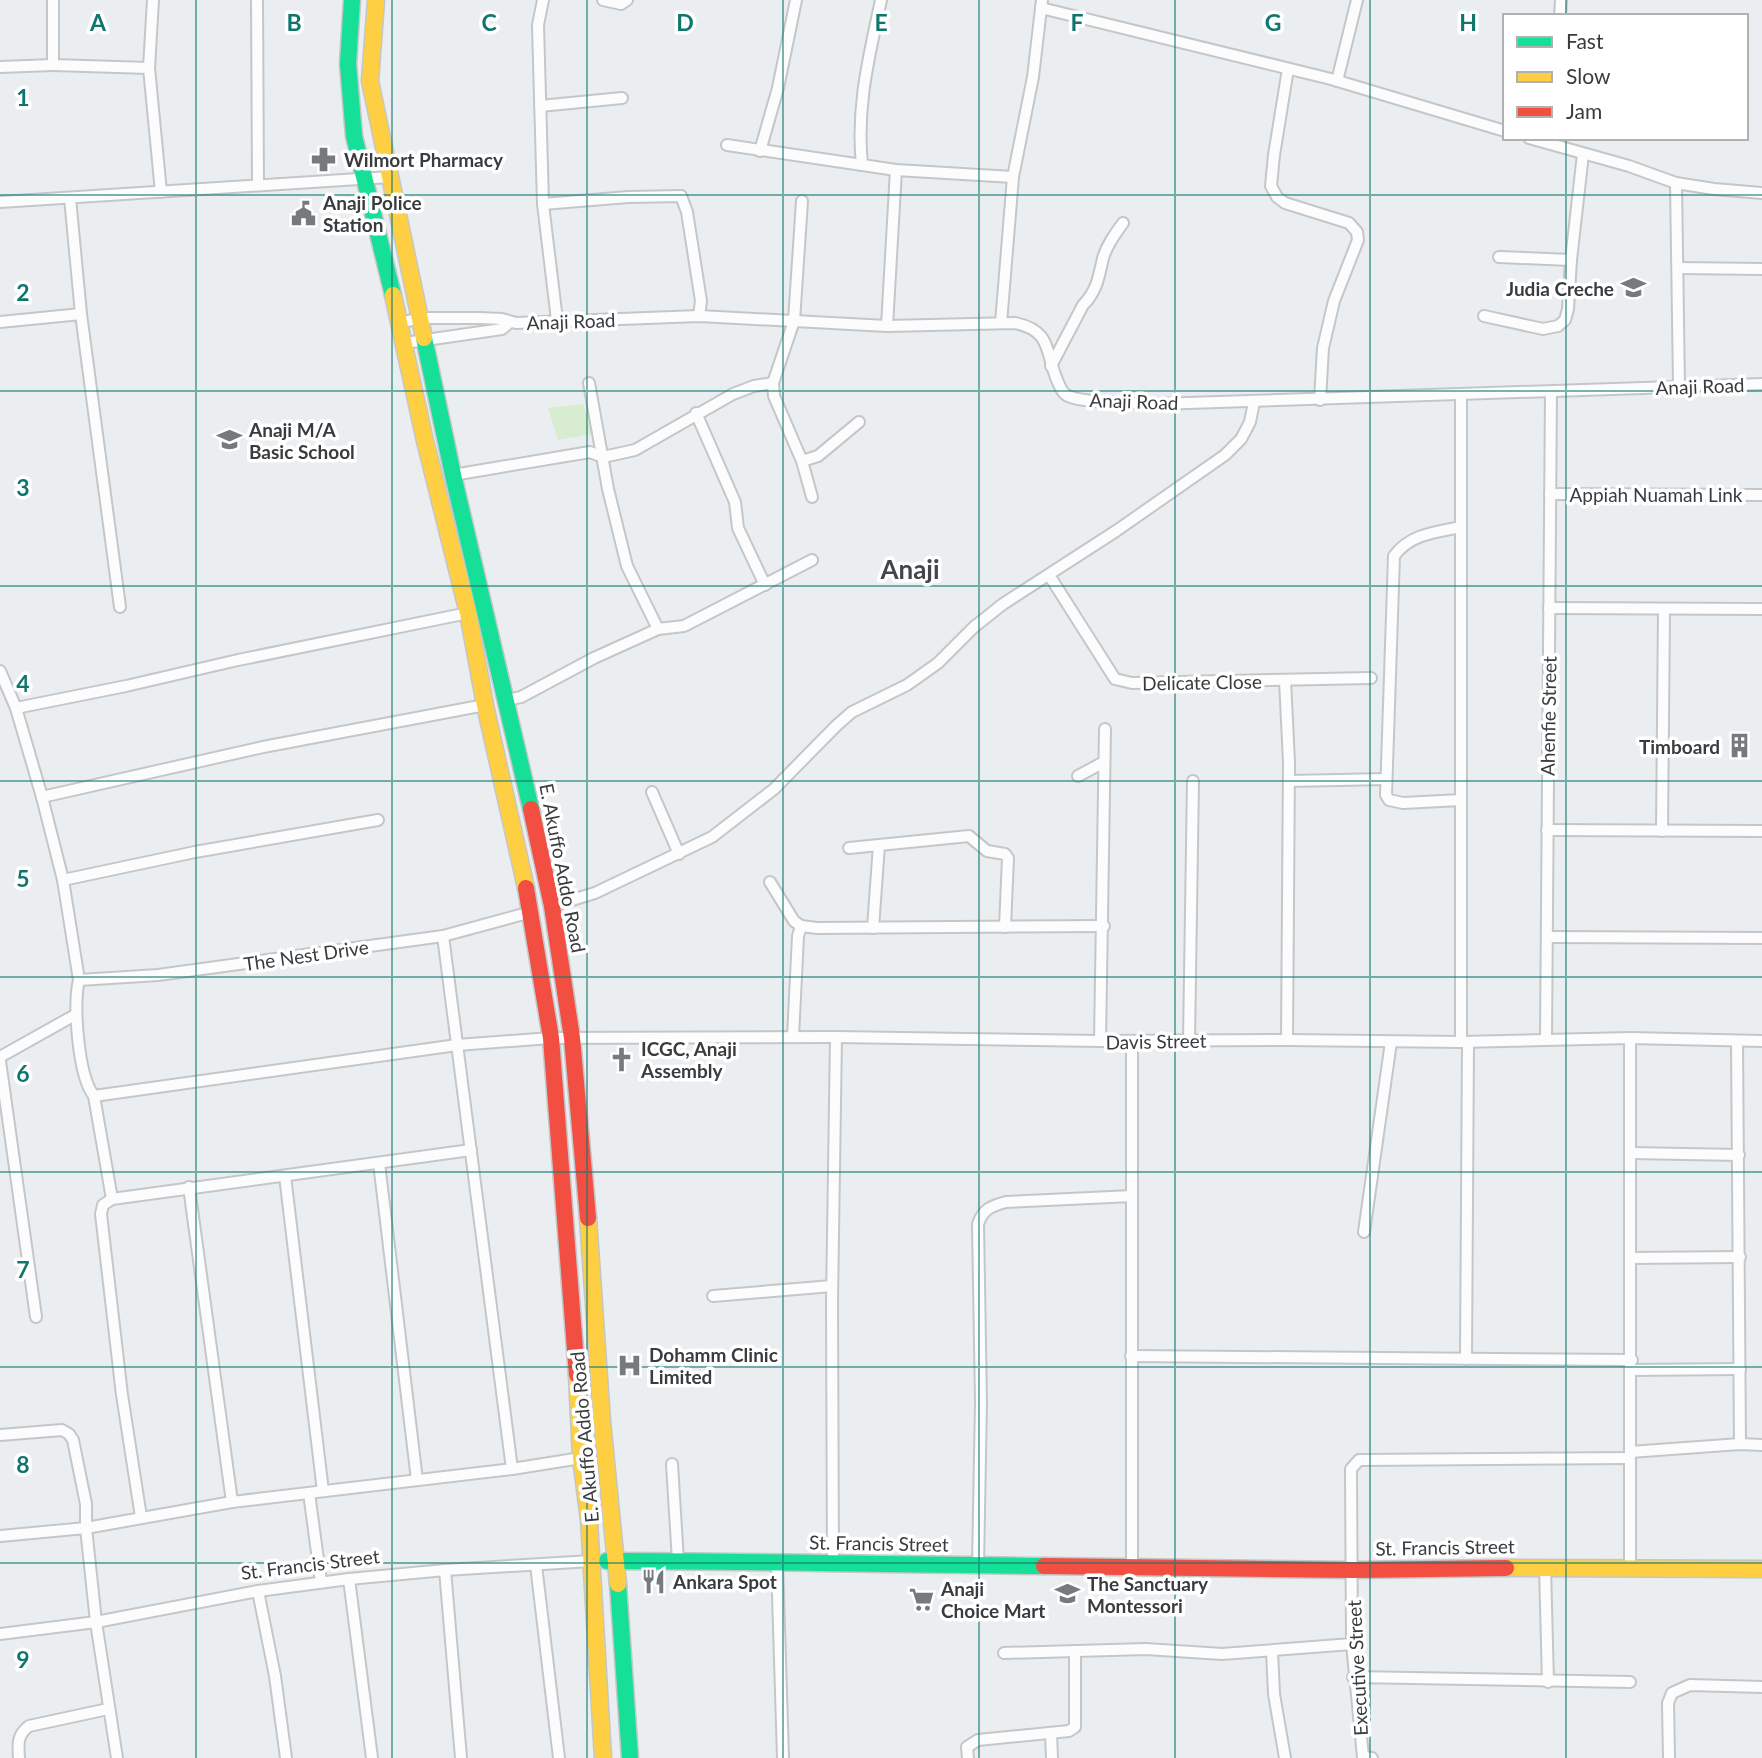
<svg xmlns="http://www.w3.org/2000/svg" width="1762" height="1758" viewBox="0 0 1762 1758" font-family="Lato,sans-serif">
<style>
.park{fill:#d8ecd0}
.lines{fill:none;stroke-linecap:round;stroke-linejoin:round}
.street-casing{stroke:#c4c7c9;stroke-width:14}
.fast-casing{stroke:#c4c7c9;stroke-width:19}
.slow-casing{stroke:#c4c7c9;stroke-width:19}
.jam-casing{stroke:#c4c7c9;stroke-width:19}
.street{stroke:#fcfcfd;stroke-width:10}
.fast{stroke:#16e098;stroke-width:16}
.slow{stroke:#ffcf43;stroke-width:16}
.jam{stroke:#f24e42;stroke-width:16}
.grid{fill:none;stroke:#0f766e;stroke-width:2;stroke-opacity:0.55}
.labels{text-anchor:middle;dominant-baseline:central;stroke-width:7;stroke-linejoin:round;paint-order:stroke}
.poi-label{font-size:19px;font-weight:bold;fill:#393b3d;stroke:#fff;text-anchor:start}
.street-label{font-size:19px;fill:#393b3d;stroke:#fff}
.district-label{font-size:26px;font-weight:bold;fill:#42474b;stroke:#fff}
.grid-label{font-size:23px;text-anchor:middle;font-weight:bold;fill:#0f766e;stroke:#fff;stroke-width:7;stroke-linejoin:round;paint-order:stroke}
</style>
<rect width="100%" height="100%" fill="#ebeef1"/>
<path class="park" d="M583 404 593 434 558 440 548 408Z"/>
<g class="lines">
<defs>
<g id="street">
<path d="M53 0V65L149 68"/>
<path d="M153 0 149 68 161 192"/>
<path d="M257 0 258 183"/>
<path d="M543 0 538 25 543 204 557 320"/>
<path d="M603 0 621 4 627 0"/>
<path d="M1041 8 1331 79 1505 131"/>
<path d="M1560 16 1561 0"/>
<path d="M0 67 53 65"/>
<path d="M1288 69 1274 155 1271 186 1277 197 1285 203 1349 223 1357 232 1358 240 1334 301 1323 348 1320 400"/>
<path d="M1337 81 1357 0"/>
<path d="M540 106 622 98"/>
<path d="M1529 138 1629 166 1676 183 1714 189 1762 193"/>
<path d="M727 145 896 170 1013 177"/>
<path d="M760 151 778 88 796 0"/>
<path d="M862 165C856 106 869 57 881 0"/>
<path d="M1676 183 1679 386"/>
<path d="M70 198 81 314 120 607"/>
<path d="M802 201 794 321 773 383 774 396 802 461 812 497"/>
<path d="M0 202 390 177"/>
<path d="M543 204 628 197 681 196 687 212 701 301 699 316"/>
<path d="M1499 257 1571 260"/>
<path d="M1678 268 1762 269"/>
<path d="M1484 316 1543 329 1558 326 1565 320 1568 309 1571 260 1583 154"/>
<path d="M0 322 81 314"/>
<path d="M400 323 420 318H480L502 319 516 323 699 316 887 326 1015 323C1052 331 1045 351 1057 380 1059 384 1061 391 1065 394 1076 404 1140 403 1158 404L1762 384"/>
<path d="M1001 323 1013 177 1033 77 1042 0"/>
<path d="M887 326 896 170"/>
<path d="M405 343 502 329 509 323"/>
<path d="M1051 366 1083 305C1097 291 1099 276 1103 258 1107 245 1115 234 1123 223"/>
<path d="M589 383 608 489 627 566 658 629"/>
<path d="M1461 394V1042"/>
<path d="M696 413 735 502 738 528 765 585"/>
<path d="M802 461 818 456 859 422"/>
<path d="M453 475 590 452 603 457 635 450 733 394 754 386 773 383"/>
<path d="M1550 494 1762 495"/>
<path d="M1461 527C1436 532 1410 534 1394 556L1386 795 1389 800 1403 803 1461 800"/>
<path d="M1049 575 1115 679 1132 683 1371 678"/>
<path d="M1549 608 1762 609"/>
<path d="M0 671 16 708 42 797 63 880 79 980C73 1005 78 1076 94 1096L457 1045 551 1038 836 1037 1100 1041 1287 1040 1461 1042 1630 1038 1762 1041"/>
<path d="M1285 680 1289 762 1287 1040"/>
<path d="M507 700 521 697 594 658 658 629 684 626 812 560"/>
<path d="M16 708 126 686 238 660 468 613"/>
<path d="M1078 776 1104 762"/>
<path d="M1289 781 1386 779"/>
<path d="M652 792 679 854"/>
<path d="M42 797 263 747 485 705"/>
<path d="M1547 830 1762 831"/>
<path d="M1662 831 1664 610"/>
<path d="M849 848 969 836 987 851 1005 854 1008 858 1005 927"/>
<path d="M63 880 195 852 378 820"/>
<path d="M770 882 794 921 801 926 817 928 1104 926"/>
<path d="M552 906 595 893 712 837 774 789 837 725 852 712 907 685 938 663 974 627 1003 604 1116 531 1225 455 1241 439 1250 422 1254 402"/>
<path d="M873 928 879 845"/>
<path d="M443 936 512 1469"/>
<path d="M1547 937 1762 938"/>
<path d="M79 980 158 975 443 936 531 912"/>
<path d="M793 1037 798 936 801 926"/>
<path d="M1546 1039 1551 392"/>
<path d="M1100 1041 1105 729"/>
<path d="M1189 1041 1193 781"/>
<path d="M1737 1041 1740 1444"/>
<path d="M0 1057 75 1015"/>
<path d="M0 1061 36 1317"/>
<path d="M94 1096 112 1199"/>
<path d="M1631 1153 1739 1155"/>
<path d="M379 1163 417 1480"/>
<path d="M285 1176 323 1491"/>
<path d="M189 1187 232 1502"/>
<path d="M1364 1232 1391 1042"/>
<path d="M1631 1258 1740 1257"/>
<path d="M713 1296 832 1286"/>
<path d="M1131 1356 1632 1360"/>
<path d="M1466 1359 1468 1042"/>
<path d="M1631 1370 1740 1369"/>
<path d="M0 1435 62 1430 69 1434 73 1440 86 1504V1528L96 1622 117 1758"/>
<path d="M1630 1452 1740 1444 1762 1445"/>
<path d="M672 1464 678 1561"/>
<path d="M309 1493 321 1582"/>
<path d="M141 1517 122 1395 101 1214 103 1205 112 1199 471 1150"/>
<path d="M0 1536 86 1528 232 1502 512 1469 581 1458"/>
<path d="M777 1561 783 1758"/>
<path d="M833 1564 832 1301 836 1037"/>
<path d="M536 1565 559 1758"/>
<path d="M978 1566 981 1402 978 1224C983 1209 991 1206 1006 1202L1132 1196"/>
<path d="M1132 1567V1041"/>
<path d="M1545 1567 1548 1682"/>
<path d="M1630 1568V1038"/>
<path d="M445 1570 461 1758"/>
<path d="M349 1579 372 1758"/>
<path d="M258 1591 275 1676 286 1758"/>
<path d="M0 1634 96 1622 258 1591 349 1579 445 1570 591 1561"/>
<path d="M1272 1651 1274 1694 1285 1758"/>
<path d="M1004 1653 1146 1649 1222 1654 1352 1644"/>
<path d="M1353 1677 1630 1682"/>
<path d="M1051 1733 1052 1758"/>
<path d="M19 1758C18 1744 17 1735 29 1726L108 1709"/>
<path d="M968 1758 967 1747 978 1740 1069 1731 1075 1727V1651"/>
<path d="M1372 1758 1363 1757 1352 1644 1351 1469 1359 1460 1630 1458"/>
<path d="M1669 1758 1668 1703 1672 1693 1690 1685 1762 1687"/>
</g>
<g id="fast">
<path d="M352 0 348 64 354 136 393 295"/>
<path d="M424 338 453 475 531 809"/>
<path d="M607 1561C753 1561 898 1565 1044 1566"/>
<path d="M618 1584 630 1758"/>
</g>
<g id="slow">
<path d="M376 0 370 81 424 338"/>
<path d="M393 295 425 441 468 613 485 705 526 888"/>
<path d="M588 1218 602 1421 618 1584"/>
<path d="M577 1375 581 1458 589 1520 603 1758"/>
<path d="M1506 1568 1762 1569"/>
</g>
<g id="jam">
<path d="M531 809 552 906 572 1038 588 1218"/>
<path d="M526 888 551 1038 577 1375"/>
<path d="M1044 1566 1353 1570 1506 1568"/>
</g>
</defs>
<use href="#street" class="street-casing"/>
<use href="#fast" class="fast-casing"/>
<use href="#slow" class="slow-casing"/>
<use href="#jam" class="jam-casing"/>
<use href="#street" class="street"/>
<use href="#fast" class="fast"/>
<use href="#slow" class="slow"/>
<use href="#jam" class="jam"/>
</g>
<path class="grid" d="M196 0V1758M392 0V1758M587 0V1758M783 0V1758M979 0V1758M1175 0V1758M1370 0V1758M1566 0V16M1566 138V1758M0 195H1762M0 391H1762M0 586H1762M0 781H1762M0 977H1762M0 1172H1762M0 1367H1762M0 1563H1762"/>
<defs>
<symbol id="pharmacy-bare" viewBox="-9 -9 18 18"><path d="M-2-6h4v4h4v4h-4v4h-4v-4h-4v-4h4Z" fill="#777a7c" stroke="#fff" stroke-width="2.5" paint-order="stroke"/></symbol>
<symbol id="civic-bare" viewBox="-9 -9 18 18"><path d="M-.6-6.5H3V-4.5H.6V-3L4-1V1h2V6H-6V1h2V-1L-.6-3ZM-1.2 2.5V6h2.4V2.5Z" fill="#777a7c" stroke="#fff" stroke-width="2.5" paint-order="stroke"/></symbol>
<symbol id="school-bare" viewBox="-9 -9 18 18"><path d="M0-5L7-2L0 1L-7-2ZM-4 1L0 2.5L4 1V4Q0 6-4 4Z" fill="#777a7c" stroke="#fff" stroke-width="2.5" paint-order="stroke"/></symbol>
<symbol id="building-bare" viewBox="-9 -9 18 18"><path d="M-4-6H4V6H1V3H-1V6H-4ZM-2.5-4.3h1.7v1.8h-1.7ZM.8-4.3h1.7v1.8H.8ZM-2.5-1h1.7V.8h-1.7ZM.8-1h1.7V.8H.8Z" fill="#777a7c" stroke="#fff" stroke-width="2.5" paint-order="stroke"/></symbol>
<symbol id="church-bare" viewBox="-9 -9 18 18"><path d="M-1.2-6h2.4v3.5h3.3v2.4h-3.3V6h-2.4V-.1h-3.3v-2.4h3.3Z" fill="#777a7c" stroke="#fff" stroke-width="2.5" paint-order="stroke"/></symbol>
<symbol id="hospital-bare" viewBox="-9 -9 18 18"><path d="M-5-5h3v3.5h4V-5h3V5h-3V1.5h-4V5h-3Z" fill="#777a7c" stroke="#fff" stroke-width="2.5" paint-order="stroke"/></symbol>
<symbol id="restaurant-bare" viewBox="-9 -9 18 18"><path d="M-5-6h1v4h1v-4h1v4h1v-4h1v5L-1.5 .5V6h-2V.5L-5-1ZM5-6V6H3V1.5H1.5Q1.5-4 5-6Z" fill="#777a7c" stroke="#fff" stroke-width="2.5" paint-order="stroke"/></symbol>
<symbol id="supermarket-bare" viewBox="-9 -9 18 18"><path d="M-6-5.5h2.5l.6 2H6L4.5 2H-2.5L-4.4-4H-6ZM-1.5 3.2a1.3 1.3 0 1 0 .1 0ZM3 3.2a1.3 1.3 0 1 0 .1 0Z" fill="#777a7c" stroke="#fff" stroke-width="2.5" paint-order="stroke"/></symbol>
</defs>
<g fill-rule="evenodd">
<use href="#pharmacy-bare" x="306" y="142" width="35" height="35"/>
<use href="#civic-bare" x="286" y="196" width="35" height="35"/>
<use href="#school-bare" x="1616" y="270" width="35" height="35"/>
<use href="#school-bare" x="212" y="422" width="35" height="35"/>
<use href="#building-bare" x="1722" y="728" width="35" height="35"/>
<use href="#church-bare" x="604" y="1042" width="35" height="35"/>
<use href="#hospital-bare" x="612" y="1348" width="35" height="35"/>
<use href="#restaurant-bare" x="636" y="1564" width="35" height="35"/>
<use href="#school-bare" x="1050" y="1576" width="35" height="35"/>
<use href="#supermarket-bare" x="904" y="1582" width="35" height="35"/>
</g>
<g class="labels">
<g class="poi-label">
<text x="344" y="159">Wilmort Pharmacy</text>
<text x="323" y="202">Anaji Police<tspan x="323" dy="22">Station</tspan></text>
<text x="1614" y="288" text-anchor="end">Judia Creche</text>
<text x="249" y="429">Anaji M/A<tspan x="249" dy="22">Basic School</tspan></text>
<text x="1720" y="746" text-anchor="end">Timboard</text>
<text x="641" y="1048">ICGC, Anaji<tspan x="641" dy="22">Assembly</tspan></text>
<text x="649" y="1354">Dohamm Clinic<tspan x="649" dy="22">Limited</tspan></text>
<text x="673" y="1581">Ankara Spot</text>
<text x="1087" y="1583">The Sanctuary<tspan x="1087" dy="22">Montessori</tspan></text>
<text x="941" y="1588">Anaji<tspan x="941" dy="22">Choice Mart</tspan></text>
</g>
<g class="street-label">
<text transform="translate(571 321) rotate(-2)">Anaji Road</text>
<text transform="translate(1700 386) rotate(-2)">Anaji Road</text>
<text transform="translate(1134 401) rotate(2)">Anaji Road</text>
<text x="1656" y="494">Appiah Nuamah Link</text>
<text transform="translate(1202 682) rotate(-1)">Delicate Close</text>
<text transform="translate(1548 716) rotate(-89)">Ahenfie Street</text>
<text transform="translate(563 868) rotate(79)">E. Akuffo Addo Road</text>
<text transform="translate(306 955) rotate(-8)">The Nest Drive</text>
<text transform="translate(1156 1041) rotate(-1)">Davis Street</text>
<text transform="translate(584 1437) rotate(-95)">E. Akuffo Addo Road</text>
<text transform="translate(879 1543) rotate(1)">St. Francis Street</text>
<text transform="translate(1445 1547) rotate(-1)">St. Francis Street</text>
<text transform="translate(310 1564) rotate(-7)">St. Francis Street</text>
<text transform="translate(1357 1668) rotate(-93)">Executive Street</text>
</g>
<g class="district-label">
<text x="910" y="569">Anaji</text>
</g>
</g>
<g class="grid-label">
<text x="98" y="31">A</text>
<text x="294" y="31">B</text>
<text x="489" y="31">C</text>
<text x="685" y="31">D</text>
<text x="881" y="31">E</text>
<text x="1077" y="31">F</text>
<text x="1273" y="31">G</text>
<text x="1468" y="31">H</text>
<text x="23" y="106">1</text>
<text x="23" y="301">2</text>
<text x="23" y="496">3</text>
<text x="23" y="692">4</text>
<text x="23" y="887">5</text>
<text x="23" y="1082">6</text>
<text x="23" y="1278">7</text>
<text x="23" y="1473">8</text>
<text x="23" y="1668">9</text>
</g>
<rect x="1503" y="14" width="245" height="126" fill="#ffffff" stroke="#b0b1b1" stroke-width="2"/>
<rect x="1517" y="37" width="35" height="10" fill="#16e098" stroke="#b0b1b1" stroke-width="2"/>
<text x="1566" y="49" font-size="21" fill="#393b3d">Fast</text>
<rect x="1517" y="72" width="35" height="10" fill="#ffcf43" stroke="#b0b1b1" stroke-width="2"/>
<text x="1566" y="84" font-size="21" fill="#393b3d">Slow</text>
<rect x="1517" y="107" width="35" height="10" fill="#f24e42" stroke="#b0b1b1" stroke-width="2"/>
<text x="1566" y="119" font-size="21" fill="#393b3d">Jam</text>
</svg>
